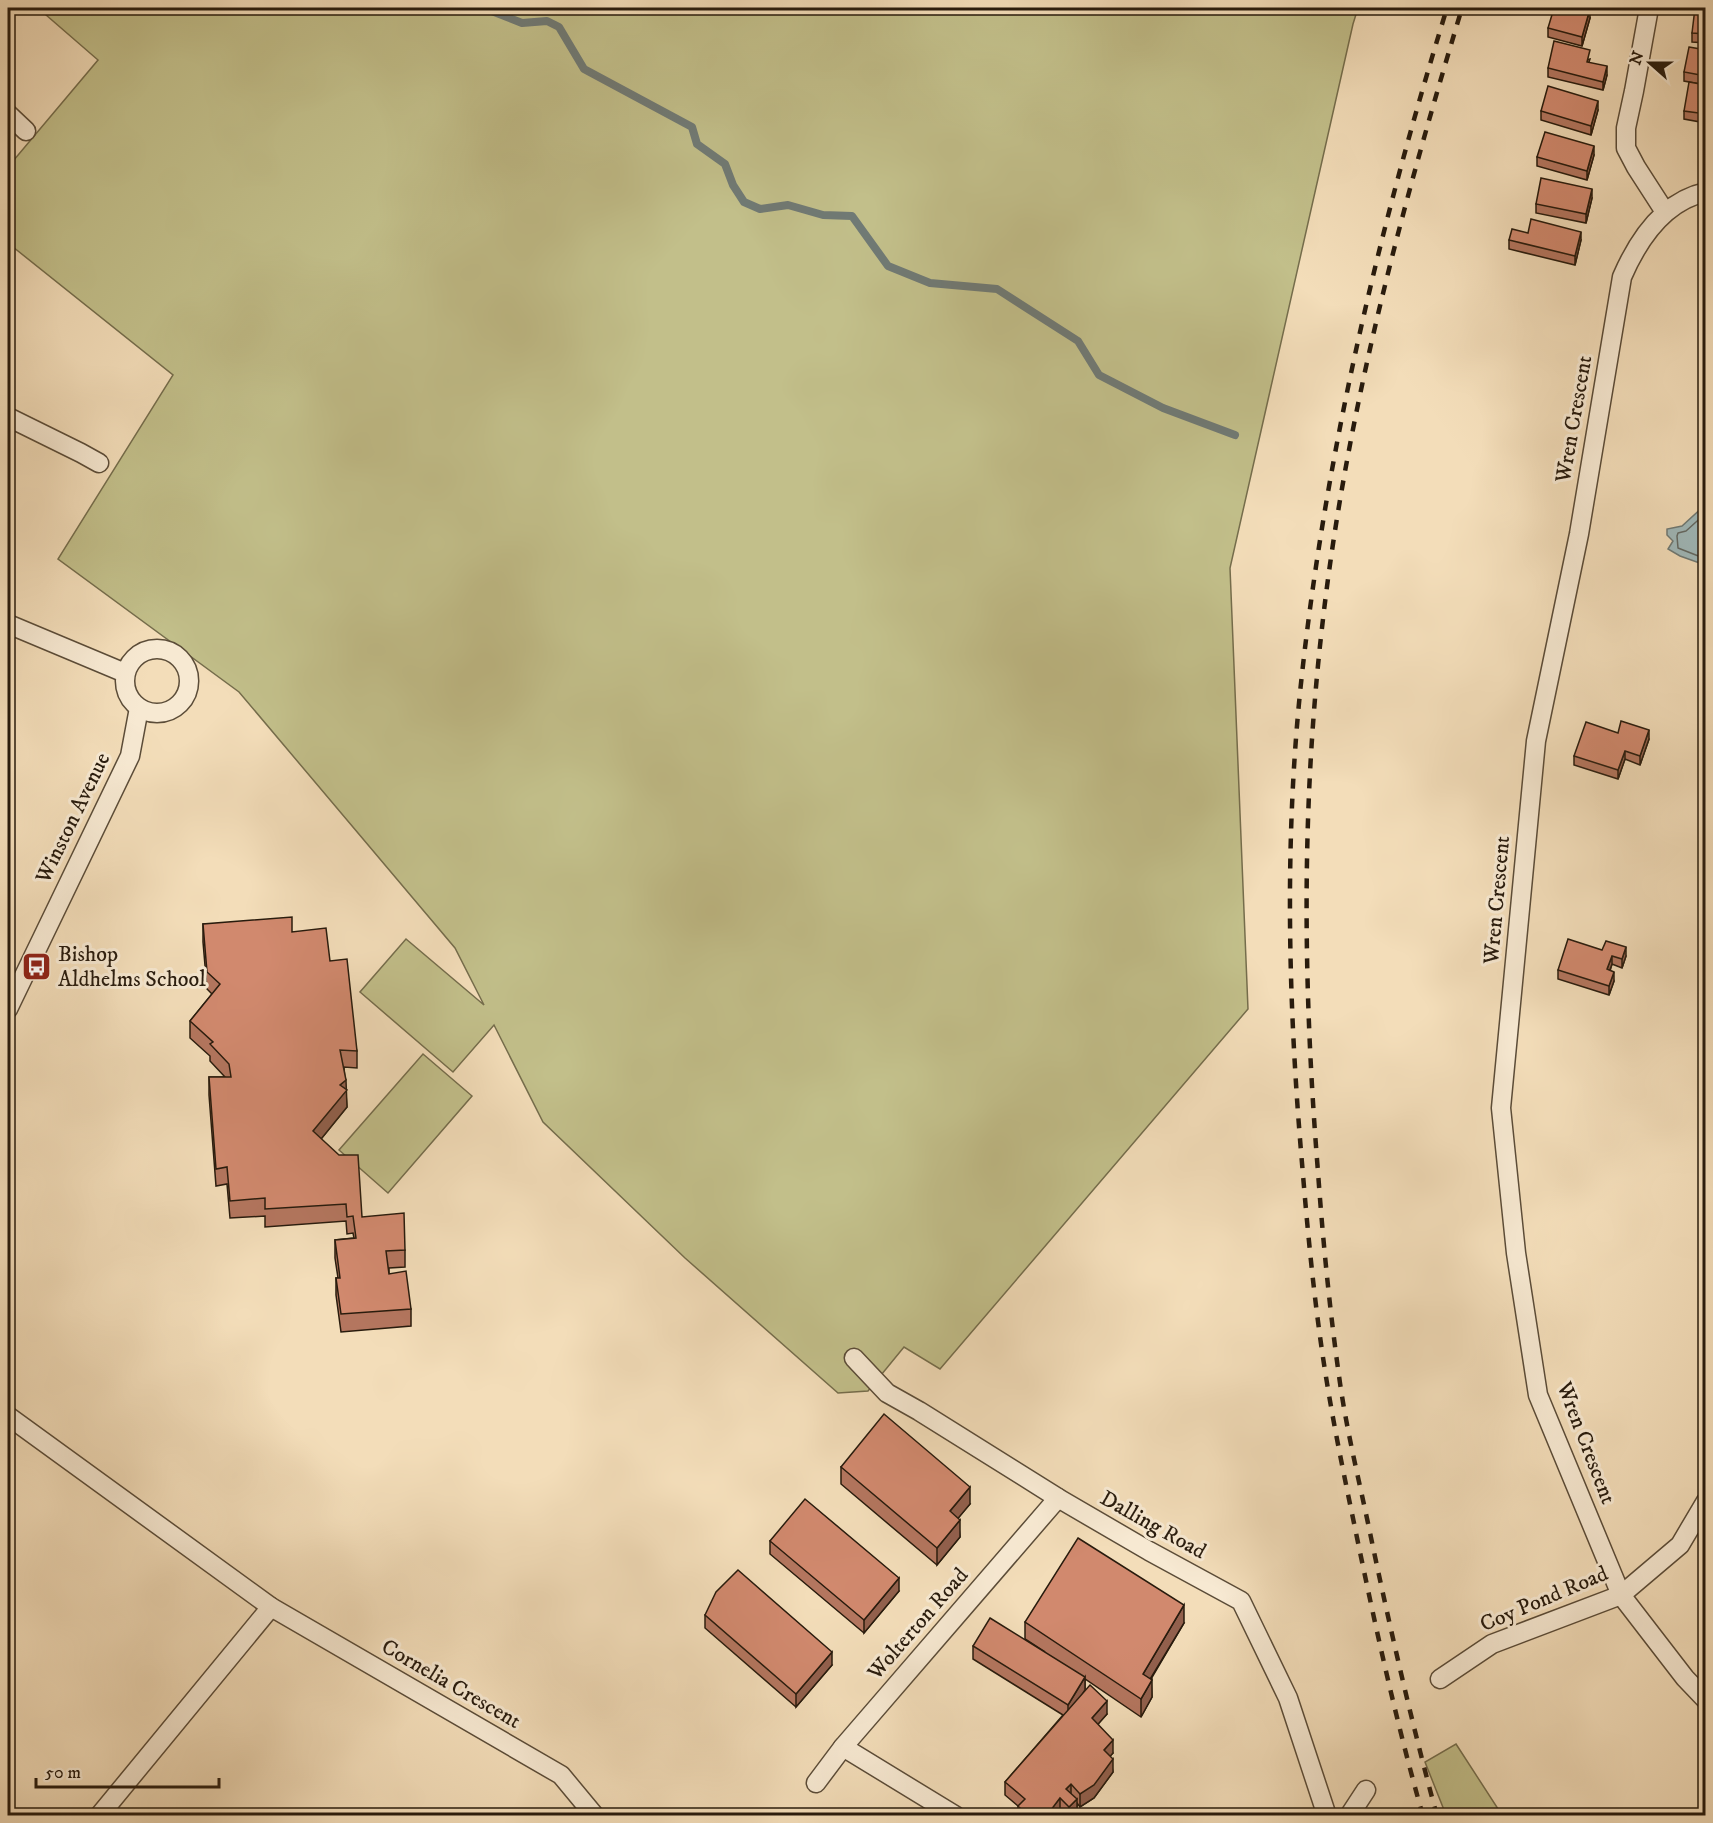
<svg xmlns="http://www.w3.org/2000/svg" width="1713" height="1823" viewBox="0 0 1713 1823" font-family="'IM FELL DW Pica',serif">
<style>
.green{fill:#c2bf8a;stroke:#756d4c;stroke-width:1.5}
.water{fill:#a0b9ba;stroke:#707a75;stroke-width:1.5}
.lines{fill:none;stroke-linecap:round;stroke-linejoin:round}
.shore{stroke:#646a64;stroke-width:1.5}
.stream{stroke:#707a75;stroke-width:8}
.minor-casing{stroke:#5b4c38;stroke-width:21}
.minor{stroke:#f7e9d2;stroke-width:18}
.rail{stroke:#281b0d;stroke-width:4.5;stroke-dasharray:10 10;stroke-linecap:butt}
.wall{fill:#b4765f;stroke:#281b0d;stroke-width:1.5}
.shaded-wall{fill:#92604d;stroke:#281b0d;stroke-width:1.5}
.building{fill:#d1896e;stroke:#281b0d;stroke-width:1.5}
.labels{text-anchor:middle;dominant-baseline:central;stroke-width:6;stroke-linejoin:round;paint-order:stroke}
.street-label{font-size:22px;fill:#281b0d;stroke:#f7e9d2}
.poi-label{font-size:22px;fill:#281b0d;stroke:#f7e9d2;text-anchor:start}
</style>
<rect width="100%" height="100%" fill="#f3ddb9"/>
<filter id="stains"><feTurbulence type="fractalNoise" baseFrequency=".00333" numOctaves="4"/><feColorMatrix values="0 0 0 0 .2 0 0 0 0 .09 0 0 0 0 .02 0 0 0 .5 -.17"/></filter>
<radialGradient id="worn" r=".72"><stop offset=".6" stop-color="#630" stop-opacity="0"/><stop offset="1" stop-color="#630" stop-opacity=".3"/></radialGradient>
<g class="green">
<path d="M38 8H1358L1353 24 1230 568 1248 1009 940 1369 904 1347 868 1391 838 1393 685 1258 543 1122 494 1025 453 1072 360 992 406 939 484 1005 455 948 239 692 58 559 173 375 8 243V167L98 60Z"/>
<path d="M423 1054 472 1096 388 1193 339 1150Z"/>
<path d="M1456 1744 1502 1815H1446L1425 1762Z"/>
</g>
<path class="water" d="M1705 505V565L1680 556 1668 549 1673 541 1667 535V529L1682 526Z"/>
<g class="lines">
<path class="shore" d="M1706 513 1686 531 1678 533 1677 536 1678 548 1706 559"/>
<path class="stream" d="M484 8 522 23 547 21 559 27 584 69 692 127 697 144 725 164 733 185 744 202 760 209 788 205 823 215 852 216 888 266 930 283 997 289 1078 341 1099 375 1163 408 1235 435"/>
<defs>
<g id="minor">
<path d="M1649 8 1634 91 1626 128V148L1636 167 1665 212"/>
<path d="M8 114 26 131"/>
<path d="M1706 192C1664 201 1638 240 1622 277L1579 534 1536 741 1501 1108 1516 1253 1538 1395 1621 1595 1685 1678 1706 1700"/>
<path d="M8 417 81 453 99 463"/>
<path d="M8 624 125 673"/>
<circle cx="157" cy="681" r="32"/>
<path d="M8 1009 130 756 139 708"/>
<path d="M854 1358 887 1393 919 1411 1058 1498 1149 1551 1241 1601 1288 1698 1327 1816"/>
<path d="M8 1416 271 1607 561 1775 595 1816"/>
<path d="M1440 1679 1492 1644 1621 1595 1680 1545 1706 1501"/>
<path d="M843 1747 956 1816"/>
<path d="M816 1783 843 1747 1058 1498"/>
<path d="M99 1816 271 1607"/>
<path d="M1349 1816 1366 1790"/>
</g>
</defs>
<use href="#minor" class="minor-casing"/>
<use href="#minor" class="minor"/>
<g class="rail">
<path d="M1423 1816C1396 1721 1375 1625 1355 1528 1345 1480 1335 1432 1327 1383 1315 1310 1308 1236 1302 1163 1288 1001 1284 836 1302 674 1327 448 1380 225 1447 8"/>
<path d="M1437 1816C1411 1720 1389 1624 1369 1528 1359 1480 1347 1432 1340 1383 1330 1313 1323 1242 1318 1172 1303 986 1301 805 1323 619 1347 411 1402 207 1462 8"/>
</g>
</g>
<g class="wall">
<path d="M1706 8V43L1692 42V33Z"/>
<path d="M1590 18 1582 46 1548 37V28Z"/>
<path d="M1706 50V85L1684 81V72Z"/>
<path d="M1590 59 1589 62 1607 75 1603 90 1548 77V68Z"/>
<path d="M1706 85V123L1684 119V111Z"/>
<path d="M1598 110 1591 135 1541 120V111Z"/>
<path d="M1594 155 1587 180 1537 166V157Z"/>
<path d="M1592 198 1586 223 1536 213V204Z"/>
<path d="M1528 233 1581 240 1575 265 1509 249V240Z"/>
<path d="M1618 733 1649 739 1640 765 1625 759 1618 779 1574 765V756Z"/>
<path d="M203 924 292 932 330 961 357 1051V1068L344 1067 347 1107 321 1139 362 1217 405 1250V1267L389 1268V1274L411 1309V1326L341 1332 336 1295V1278H338L335 1258V1240L354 1238 353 1233 347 1234 346 1221 265 1227V1216L230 1218 227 1184 216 1186 209 1095V1077H225L210 1061V1056L190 1038V1021L212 994 207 989 203 942Z"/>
<path d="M1602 950 1626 956 1622 968 1612 964 1610 971 1614 981 1609 995 1558 979V970Z"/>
<path d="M841 1467 970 1504 958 1518 960 1537 937 1565 841 1484Z"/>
<path d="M770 1541 899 1591 864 1633 770 1554Z"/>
<path d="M705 1615 832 1665 796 1707 705 1628Z"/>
<path d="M1025 1622 1184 1623 1151 1679 1152 1697 1141 1717 1085 1679V1690L1083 1693 1107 1714 1098 1724 1113 1753 1110 1756 1113 1772 1094 1798 1080 1807 1077 1803V1812L1074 1815H1065L1060 1811 1057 1815H1018V1806L1005 1795V1782L1063 1715 973 1659V1646L1045 1652 1025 1639Z"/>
</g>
<g class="shaded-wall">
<path d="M1590 9V18L1582 46V37Z"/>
<path d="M1607 66V75L1603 90V82Z"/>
<path d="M1598 101V110L1591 135V126Z"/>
<path d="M1594 146V155L1587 180V171Z"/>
<path d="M1592 189V198L1586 223V214Z"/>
<path d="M1581 232V240L1575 265V256Z"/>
<path d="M1649 730V739L1640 765V756Z"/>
<path d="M1625 751V759L1618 779V770Z"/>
<path d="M1626 947V956L1622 968V959Z"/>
<path d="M1612 956V964L1607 978V969Z"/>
<path d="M1614 972V981L1609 995V986Z"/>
<path d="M346 1080 347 1107 313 1149V1131L340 1085Z"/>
<path d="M970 1487V1504L950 1528V1511Z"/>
<path d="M960 1520V1537L937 1565V1548Z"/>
<path d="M899 1578V1591L864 1633V1620Z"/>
<path d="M1184 1605V1623L1143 1691V1674Z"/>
<path d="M832 1652V1665L796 1707V1694Z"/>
<path d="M1085 1677V1690L1068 1718V1705Z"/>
<path d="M1152 1680V1697L1141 1717V1699Z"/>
<path d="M1107 1701V1714L1092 1731V1718Z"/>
<path d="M1113 1740V1753L1104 1763V1750Z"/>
<path d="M1113 1759V1772L1094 1798 1080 1807V1794Z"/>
<path d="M1071 1784V1798L1066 1789Z"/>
<path d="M1060 1798V1811L1057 1815H1046Z"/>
<path d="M1077 1799V1812L1074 1815H1069V1807Z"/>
</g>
<g class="building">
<path d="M1554 8H1582L1590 9 1582 37 1548 28Z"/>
<path d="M1695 8H1706V34L1692 33Z"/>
<path d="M1554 41 1590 50 1587 62 1607 66 1603 82 1548 68Z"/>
<path d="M1689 47 1706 50V76L1684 72Z"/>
<path d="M1689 82 1706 85V114L1684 111Z"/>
<path d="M1548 86 1598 101 1591 126 1541 111Z"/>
<path d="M1545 132 1594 146 1587 171 1537 157Z"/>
<path d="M1541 178 1592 189 1586 214 1536 204Z"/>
<path d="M1531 219 1581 232 1575 256 1509 240 1512 229 1528 233Z"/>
<path d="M1621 721 1649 730 1640 756 1625 751 1618 770 1574 756 1586 722 1618 733Z"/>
<path d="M292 917V932L326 928 330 961 347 959 357 1051 340 1050 346 1080 340 1085 347 1090 313 1131 339 1155H358L362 1217 404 1213 405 1250 386 1251 389 1274 406 1271 411 1309 341 1314 336 1278H340L335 1240 356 1238 353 1216 347 1217 346 1204 265 1209V1198L230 1201 227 1167 216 1169 209 1077H231L229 1064 210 1044 213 1042 190 1021 220 984 207 972 203 924Z"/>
<path d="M1568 939 1602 950 1606 941 1626 947 1622 959 1612 956 1607 969 1614 972 1609 986 1558 970Z"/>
<path d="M884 1414 970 1487 950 1511 960 1520 937 1548 841 1467Z"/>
<path d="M805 1499 899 1578 864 1620 770 1541Z"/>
<path d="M1078 1538 1184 1605 1143 1674 1152 1680 1141 1699 1025 1622Z"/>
<path d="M738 1570 832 1652 796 1694 705 1615 716 1592Z"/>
<path d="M990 1618 1085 1677 1068 1705 973 1646Z"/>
<path d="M1090 1685 1107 1701 1092 1718 1113 1740 1104 1750 1113 1759 1094 1785 1080 1794 1071 1784 1066 1789 1077 1799 1069 1807 1060 1798 1048 1814 1046 1815H1040L1022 1810 1018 1806 1025 1799 1005 1782Z"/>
</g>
<defs>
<symbol id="bus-square" viewBox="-11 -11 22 22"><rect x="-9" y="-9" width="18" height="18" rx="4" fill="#8f2418" stroke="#f7e9d2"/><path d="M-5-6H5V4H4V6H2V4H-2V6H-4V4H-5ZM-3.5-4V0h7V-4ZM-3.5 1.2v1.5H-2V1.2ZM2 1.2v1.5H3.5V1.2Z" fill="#fff"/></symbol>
</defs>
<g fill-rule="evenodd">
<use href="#bus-square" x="20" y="950" width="33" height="33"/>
</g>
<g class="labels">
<g class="street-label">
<text transform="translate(1574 419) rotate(-80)">Wren Crescent</text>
<text transform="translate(73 818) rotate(-64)">Winston Avenue</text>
<text transform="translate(1497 900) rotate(-85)">Wren Crescent</text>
<text transform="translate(1586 1443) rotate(69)">Wren Crescent</text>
<text transform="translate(1153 1525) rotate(29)">Dalling Road</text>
<text transform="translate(1544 1599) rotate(-23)">Coy Pond Road</text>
<text transform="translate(918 1624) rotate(-49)">Wolterton Road</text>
<text transform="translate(451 1684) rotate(30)">Cornelia Crescent</text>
</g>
<g class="poi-label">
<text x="58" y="954">Bishop<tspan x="58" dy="25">Aldhelms School</tspan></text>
</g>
</g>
<rect width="1713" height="1823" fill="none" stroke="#f3ddb9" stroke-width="30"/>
<rect x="9" y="9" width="1695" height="1805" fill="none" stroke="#281b0d" stroke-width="3"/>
<rect x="15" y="15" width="1683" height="1793" fill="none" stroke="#281b0d" stroke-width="1.5"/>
<g transform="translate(1650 63) rotate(291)" stroke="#f7e9d2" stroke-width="4.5" paint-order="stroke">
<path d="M0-4.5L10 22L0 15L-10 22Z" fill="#281b0d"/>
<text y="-9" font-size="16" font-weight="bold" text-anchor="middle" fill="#281b0d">N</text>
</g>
<path d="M36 1778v9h183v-9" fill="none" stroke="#281b0d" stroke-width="3"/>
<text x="45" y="1778" font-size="18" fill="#281b0d" stroke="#f7e9d2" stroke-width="4.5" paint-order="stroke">50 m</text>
<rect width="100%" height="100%" filter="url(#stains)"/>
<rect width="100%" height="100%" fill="url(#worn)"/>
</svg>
